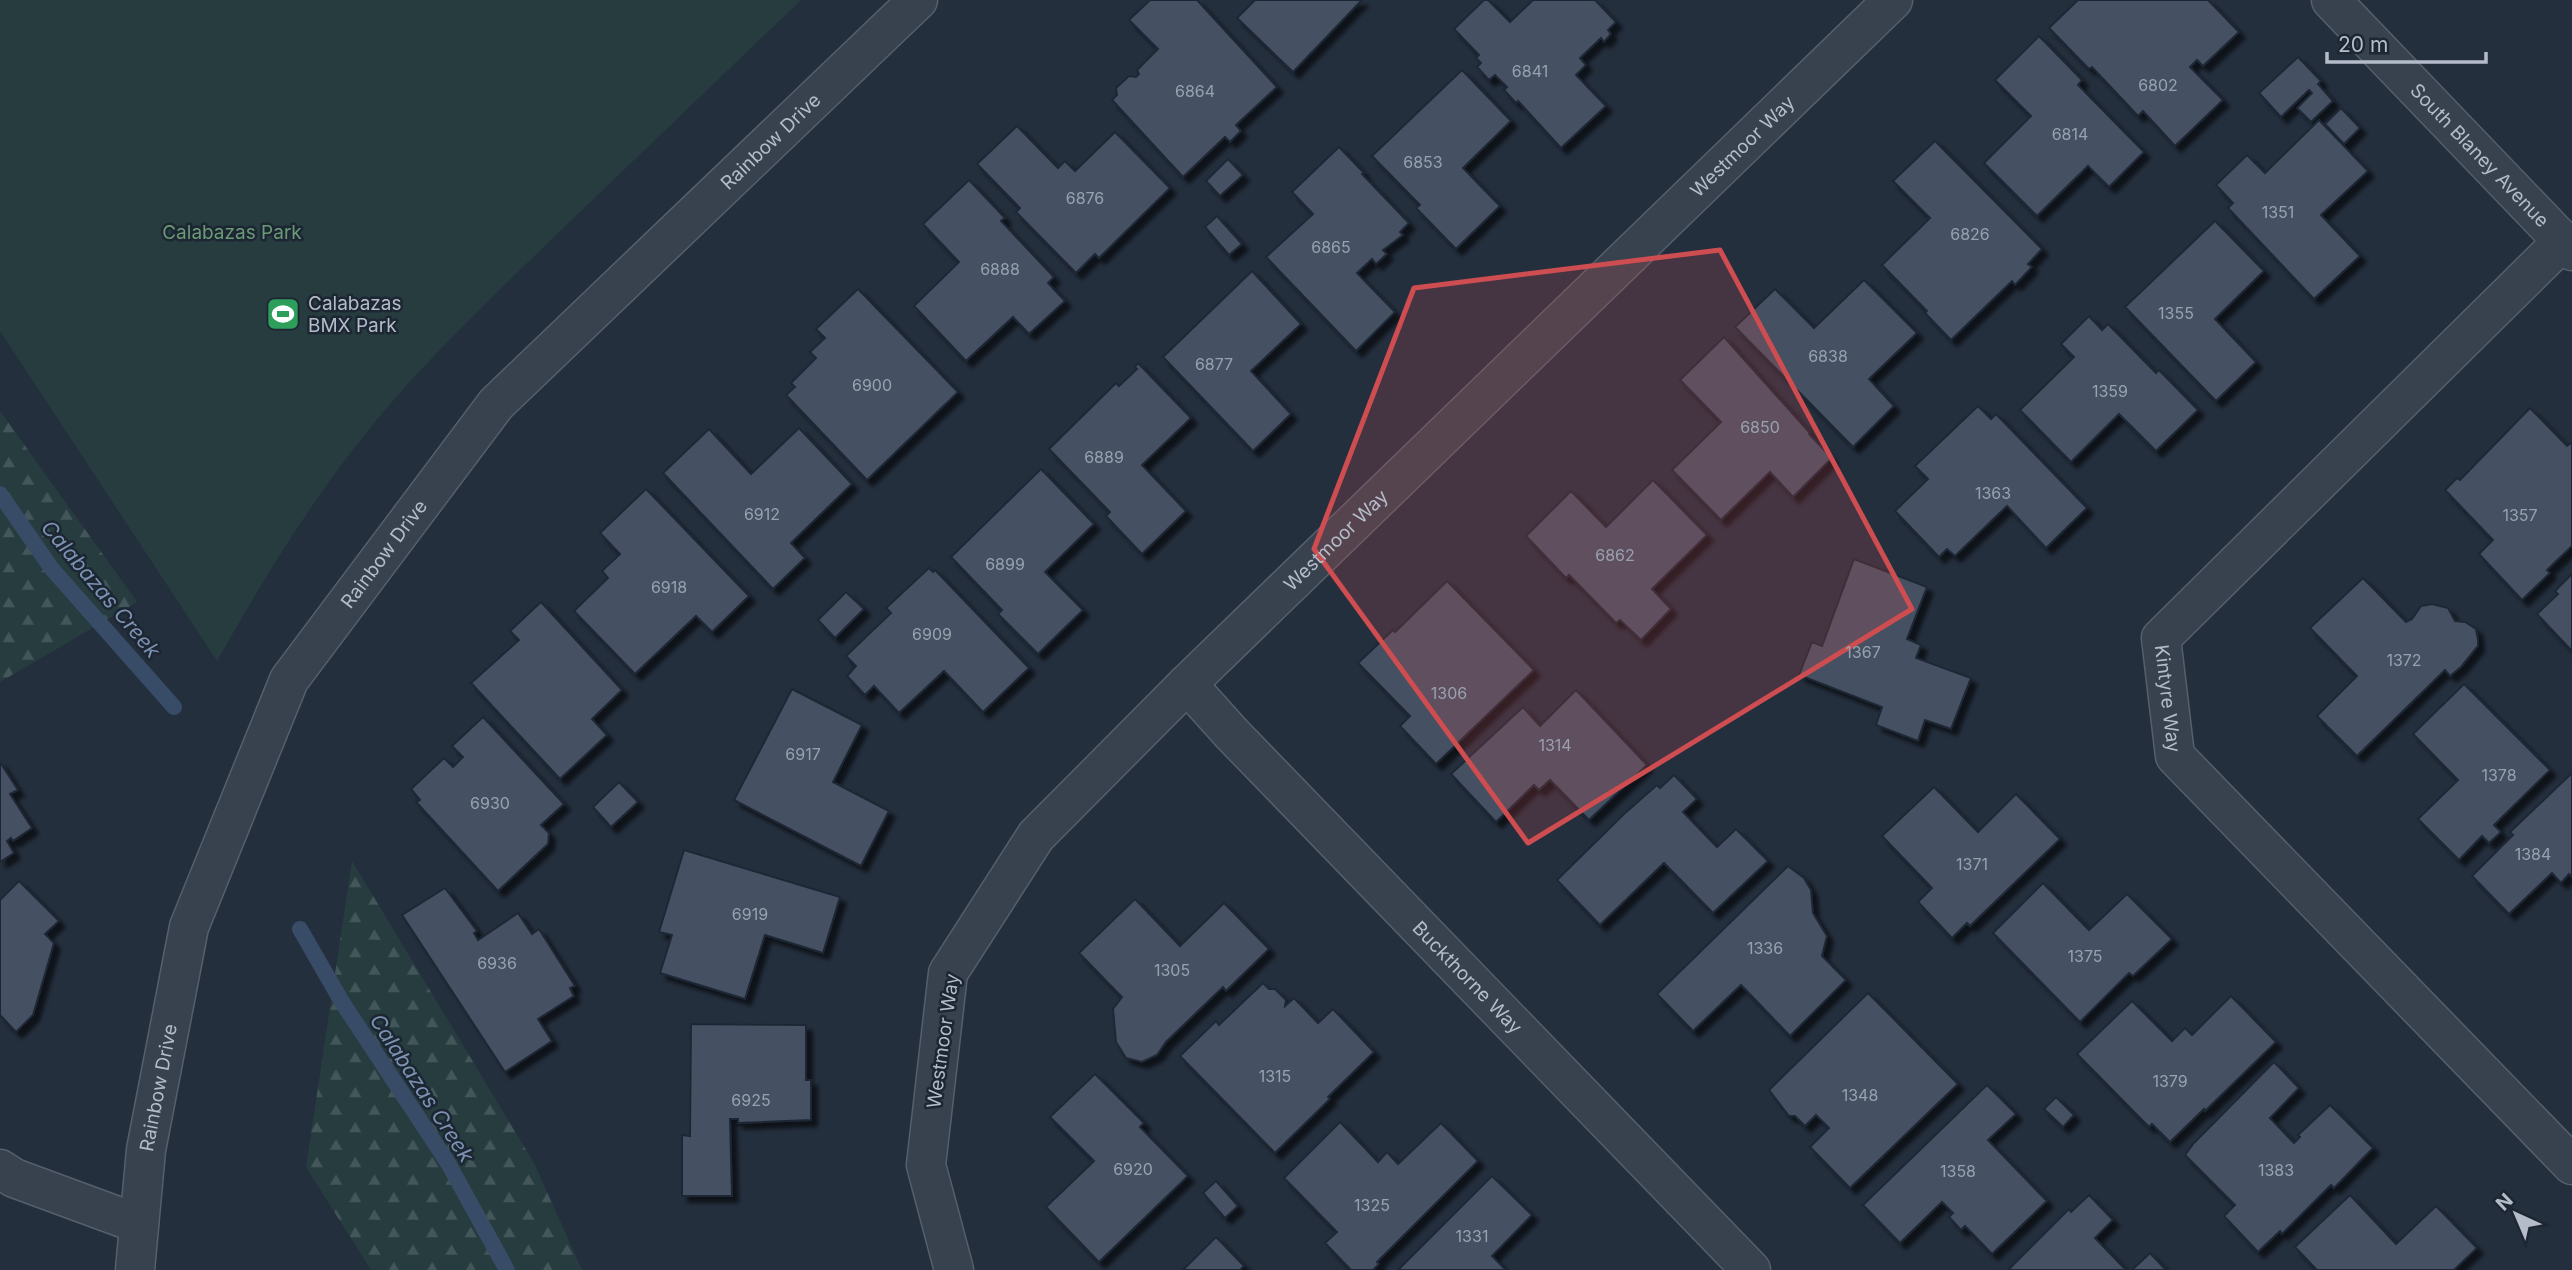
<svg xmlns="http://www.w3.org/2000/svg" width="2572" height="1270" viewBox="0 0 2572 1270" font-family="Inter,sans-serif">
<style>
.green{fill:#263c3f}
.forest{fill:url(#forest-firs)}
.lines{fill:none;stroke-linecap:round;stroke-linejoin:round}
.stream{stroke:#394c67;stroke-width:16}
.building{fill:#455162;stroke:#1f2835;stroke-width:2;filter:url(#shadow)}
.minor-casing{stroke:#565f6c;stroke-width:41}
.minor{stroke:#38414e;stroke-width:38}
.marked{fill:#ce4d50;fill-opacity:0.2;stroke:#ce4d50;stroke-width:5;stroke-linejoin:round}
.labels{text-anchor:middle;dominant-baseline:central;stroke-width:5;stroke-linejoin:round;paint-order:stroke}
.number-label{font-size:16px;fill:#98a1af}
.street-label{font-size:19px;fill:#b4bcc9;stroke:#1d2633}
.park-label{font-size:19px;fill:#6b9a76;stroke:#1d2633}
.poi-label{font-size:19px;fill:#b4bcc9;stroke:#1d2633;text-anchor:start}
.water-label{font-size:21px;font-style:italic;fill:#7c92b1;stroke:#1d2633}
</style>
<defs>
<pattern id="forest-firs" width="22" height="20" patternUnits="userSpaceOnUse" patternTransform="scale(1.75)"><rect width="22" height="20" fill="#263c3f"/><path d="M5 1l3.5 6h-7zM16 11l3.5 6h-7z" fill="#435659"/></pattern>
<filter id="shadow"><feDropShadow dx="6" dy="6" stdDeviation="2" flood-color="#0009"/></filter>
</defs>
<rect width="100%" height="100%" fill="#242f3e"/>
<path class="green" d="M0 0H801C727 71 653 142 579 213 518 272 456 330 399 394 327 475 270 567 217 661L0 331Z"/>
<g class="forest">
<path d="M0 411 137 602 0 682Z"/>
<path d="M352 861 534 1163 582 1270H371L306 1167Z"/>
</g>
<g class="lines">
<g class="stream">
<path d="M0 494 52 569 174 707"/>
<path d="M300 929 342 1002 448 1163 507 1270"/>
</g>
</g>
<g class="building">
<path d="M1150 0H1197L1277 87 1236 125 1241 131 1230 142 1225 137 1183 177 1112 100 1117 95 1116 88 1129 76 1136 77 1139 74 1137 70 1158 49 1129 20Z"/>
<path d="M1255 0H1362L1293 72 1237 18Z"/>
<path d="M1484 0H1488L1510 22 1533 0H1595L1616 22 1608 30 1611 34 1604 42 1601 38 1580 58 1586 65 1576 75 1606 106 1561 148 1518 101 1516 103 1504 90 1507 87 1495 75 1489 80 1477 67 1481 63 1476 58 1479 55 1454 29Z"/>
<path d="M2078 0H2208L2239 32 2203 66 2197 60 2190 67 2223 100 2175 146 2143 111 2138 116 2092 67 2089 69 2049 28Z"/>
<path d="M2039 36 2082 80 2078 85 2144 152 2109 187 2088 166 2037 216 1984 163 2031 116 1995 80Z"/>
<path d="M2298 57 2321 81 2318 84 2333 101 2311 122 2297 108 2312 93 2309 90 2281 117 2259 93Z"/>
<path d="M1462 70 1511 121 1463 168 1500 206 1456 249 1416 208 1420 205 1372 156Z"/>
<path d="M2341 108 2360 128 2344 144 2325 124Z"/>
<path d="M2319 120 2368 171 2321 215 2360 256 2314 299 2228 208 2233 203 2216 185 2247 155 2265 173Z"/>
<path d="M1017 126 1058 168 1065 161 1075 171 1115 132 1170 188 1099 258 1095 254 1076 273 1016 212 1020 208 977 164Z"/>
<path d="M1935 141 2042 249 2028 264 2032 267 2015 285 2012 281 1951 340 1925 313 1927 311 1882 265 1930 218 1893 181Z"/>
<path d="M1339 147 1364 173 1362 174 1409 223 1400 232 1403 235 1383 250 1387 254 1376 264 1372 259 1357 273 1395 312 1356 351 1266 257 1313 214 1292 192Z"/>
<path d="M1228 159 1243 175 1220 196 1206 181Z"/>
<path d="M969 180 1005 218 1001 221 1054 277 1048 283 1065 301 1029 334 1013 317 966 361 914 306 959 262 923 224Z"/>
<path d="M1217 216 1242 244 1229 255 1205 227Z"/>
<path d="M2215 221 2264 271 2215 319 2256 362 2216 401 2125 307Z"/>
<path d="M1252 271 1301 324 1251 371 1291 414 1253 451 1163 357Z"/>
<path d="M1864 280 1917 333 1869 379 1894 406 1853 447 1735 327 1775 289 1814 328Z"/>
<path d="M858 289 958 392 867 480 786 395 795 387 791 383 816 358 810 352 825 338 816 329Z"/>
<path d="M2089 316 2102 330 2108 324 2156 373 2159 370 2198 410 2156 451 2119 414 2071 462 2020 410 2074 357 2061 344Z"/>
<path d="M1724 337 1810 433 1809 434 1832 458 1793 497 1770 472 1721 520 1672 470 1721 422 1680 380Z"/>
<path d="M1138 363 1191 418 1142 465 1186 511 1142 554 1106 516 1110 512 1049 449 1116 383 1119 386 1137 369 1135 367Z"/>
<path d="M1978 406 1991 419 1996 414 2087 508 2046 548 2007 506 1955 556 1947 549 1939 557 1895 511 1928 479 1915 466Z"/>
<path d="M2530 408 2567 446 2572 442V546L2547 570 2550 573 2522 600 2479 554 2493 540 2445 490 2457 478 2460 480Z"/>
<path d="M799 428 852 484 791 543 805 558 773 589 663 473 709 429 751 474Z"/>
<path d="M1041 469 1094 524 1045 572 1083 610 1038 654 998 614 1002 610 951 557Z"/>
<path d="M1653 480 1707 535 1652 589 1671 609 1641 640 1620 620 1616 623 1569 575 1566 578 1526 536 1571 491 1606 527Z"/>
<path d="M646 489 749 596 712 632 696 616 635 674 574 611 608 578 602 571 620 554 600 533Z"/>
<path d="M1854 559 1927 587 1907 639 1921 645 1916 658 1971 678 1951 729 1925 720 1918 741 1876 725 1882 707 1799 675 1812 642 1822 646Z"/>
<path d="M929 568 933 572 935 570 1029 668 983 712 944 671 899 713 874 686 865 695 847 676 856 666 846 656 891 613 886 608Z"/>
<path d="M2572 574V651L2537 614 2558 594 2555 591Z"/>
<path d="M2363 578 2406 622 2412 619 2421 606 2432 604 2448 608 2455 621 2465 622 2476 629 2478 640V646L2461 667 2450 676 2445 670 2357 756 2317 716 2357 676 2310 628Z"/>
<path d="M1447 581 1534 670 1436 764 1400 726 1410 716 1358 663 1393 630 1395 632Z"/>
<path d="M846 592 864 609 835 638 818 620Z"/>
<path d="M541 602 622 690 592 719 607 735 560 779 471 683 519 640 510 631Z"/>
<path d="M2464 684 2550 770 2494 825 2501 832 2489 843 2482 836 2459 860 2418 819 2458 780 2413 734Z"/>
<path d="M792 689 862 725 833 782 889 811 861 866 734 800Z"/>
<path d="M1576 690 1647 765 1589 820 1550 780 1539 790 1534 785 1496 822 1451 774 1523 707 1540 726Z"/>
<path d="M483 717 564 804 541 825 549 833 548 844 498 891 416 802 420 800 411 789 444 758 453 767 463 757 452 746Z"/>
<path d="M0 762 18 790 10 794 32 828 13 841 11 838 7 841 14 853 0 862Z"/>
<path d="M2572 773V877L2569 874 2561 883 2552 873 2509 914 2472 876 2513 835 2510 832Z"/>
<path d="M1674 775 1697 799 1683 812 1717 847 1736 829 1768 861 1713 913 1664 863 1600 925 1557 880 1624 814 1657 785 1660 788Z"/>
<path d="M619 782 638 802 611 827 593 807Z"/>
<path d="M1934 787 1978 832 2016 794 2060 839 1970 926 1967 923 1952 938 1918 902 1932 888 1882 836Z"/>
<path d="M684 850 840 897 823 953 765 935 745 999 660 973 672 935 659 932Z"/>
<path d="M1788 866 1804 878 1811 890 1813 913 1827 936 1822 956 1846 980 1790 1036 1741 985 1693 1031 1657 994Z"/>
<path d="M19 881 59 921 45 934 54 943 33 1015 16 1032 0 1015V900Z"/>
<path d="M2043 883 2089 930 2127 894 2172 939 2133 976 2129 973 2080 1022 1993 933Z"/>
<path d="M445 888 477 931 474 933 478 940 518 913 532 934 539 929 575 986 570 988 574 996 538 1019 552 1041 505 1072 402 915Z"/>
<path d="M1135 899 1180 946 1224 903 1269 949 1226 991 1223 987 1166 1042 1157 1055 1142 1062 1126 1058 1116 1042 1113 1009 1122 997 1079 953Z"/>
<path d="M1263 983 1269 989H1275L1286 1000 1285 1006 1294 998 1318 1023 1333 1009 1374 1052 1328 1097 1330 1099 1275 1153 1180 1056 1216 1021 1219 1025Z"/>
<path d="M1868 993 1958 1084 1850 1188 1810 1147 1829 1128 1816 1115 1805 1126 1795 1116H1789L1769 1090Z"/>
<path d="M2231 996 2276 1042 2205 1111 2204 1109 2170 1142 2152 1124 2149 1127 2077 1054 2132 1001 2172 1041 2185 1028 2192 1035Z"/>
<path d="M691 1024 806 1025V1080H811V1120L738 1123V1119H730L732 1196H682V1135L690 1136Z"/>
<path d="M2274 1062 2299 1088 2270 1118 2294 1143 2300 1137 2298 1135 2330 1105 2373 1148 2334 1188 2331 1185 2282 1234 2280 1231 2258 1252 2224 1216 2235 1205 2185 1155 2194 1143Z"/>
<path d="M1095 1074 1144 1123 1140 1127 1188 1176 1099 1262 1046 1207 1094 1161 1050 1117Z"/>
<path d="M1987 1085 2016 1114 1988 1140 2047 1201 1992 1254 1965 1226 1961 1230 1949 1217 1953 1213 1942 1202 1900 1243 1863 1205Z"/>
<path d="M2056 1097 2074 1115 2063 1127 2044 1109Z"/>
<path d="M1340 1122 1378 1162 1387 1152 1398 1164 1441 1123 1478 1161 1377 1262 1379 1264 1373 1270H1351L1325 1243 1337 1232 1284 1178Z"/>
<path d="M1492 1176 1532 1215 1492 1256 1506 1270H1398Z"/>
<path d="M1216 1181 1238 1206 1225 1218 1203 1193Z"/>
<path d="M2089 1195 2113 1220 2095 1238 2126 1270H2008L2069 1209 2071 1212Z"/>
<path d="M2350 1195 2396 1244 2436 1206 2477 1248 2454 1270H2317L2295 1247Z"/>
<path d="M1216 1237 1244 1266 1240 1270H1183Z"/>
<path d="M2150 1253 2166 1270H2132Z"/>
</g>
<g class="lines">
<defs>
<g id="minor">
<path id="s1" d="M2331 0 2572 251"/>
<path id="s2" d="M2563 241 2161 638 2175 756 2572 1165"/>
<path id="s3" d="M1187 684 1232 734 1751 1270"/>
<path d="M0 1169 14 1178 139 1224"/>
<path id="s4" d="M135 1270 146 1150 189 927 289 680 496 404 918 0"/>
<path id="s5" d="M954 1270 926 1165 948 973 1036 836 1187 684 1893 0"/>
</g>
</defs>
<use href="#minor" class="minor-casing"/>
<use href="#minor" class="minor"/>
</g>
<path class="marked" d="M1720 250 1912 609 1528 843 1314 549 1414 288Z"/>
<defs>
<symbol id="stadium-square" viewBox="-11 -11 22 22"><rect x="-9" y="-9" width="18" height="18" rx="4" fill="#2e9e5b" stroke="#1d2633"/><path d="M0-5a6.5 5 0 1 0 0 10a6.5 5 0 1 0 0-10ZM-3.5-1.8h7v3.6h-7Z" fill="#fff"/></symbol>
</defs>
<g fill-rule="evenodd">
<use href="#stadium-square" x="264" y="295" width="38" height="38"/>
</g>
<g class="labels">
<g class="number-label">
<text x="1530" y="71">6841</text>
<text x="2158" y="85">6802</text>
<text x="1195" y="91">6864</text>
<text x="2070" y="134">6814</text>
<text x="1423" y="162">6853</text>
<text x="1085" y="198">6876</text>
<text x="2278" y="212">1351</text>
<text x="1970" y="234">6826</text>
<text x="1331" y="247">6865</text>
<text x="1000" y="269">6888</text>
<text x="2176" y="313">1355</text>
<text x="1828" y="356">6838</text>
<text x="1214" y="364">6877</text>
<text x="872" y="385">6900</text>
<text x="2110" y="391">1359</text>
<text x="1760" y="427">6850</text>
<text x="1104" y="457">6889</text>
<text x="1993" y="493">1363</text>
<text x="762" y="514">6912</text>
<text x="2520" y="515">1357</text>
<text x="1615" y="555">6862</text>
<text x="1005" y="564">6899</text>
<text x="669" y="587">6918</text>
<text x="932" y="634">6909</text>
<text x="1863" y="652">1367</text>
<text x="2404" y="660">1372</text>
<text x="1449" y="693">1306</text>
<text x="1555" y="745">1314</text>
<text x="803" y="754">6917</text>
<text x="2499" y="775">1378</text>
<text x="490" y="803">6930</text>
<text x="2533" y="854">1384</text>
<text x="1972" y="864">1371</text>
<text x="750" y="914">6919</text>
<text x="1765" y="948">1336</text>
<text x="2085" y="956">1375</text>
<text x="497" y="963">6936</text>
<text x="1172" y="970">1305</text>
<text x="1275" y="1076">1315</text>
<text x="2170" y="1081">1379</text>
<text x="1860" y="1095">1348</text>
<text x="751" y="1100">6925</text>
<text x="1133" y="1169">6920</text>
<text x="2276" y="1170">1383</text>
<text x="1958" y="1171">1358</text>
<text x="1372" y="1205">1325</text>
<text x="1472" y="1236">1331</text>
</g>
<g class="street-label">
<text stroke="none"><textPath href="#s4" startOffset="1339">Rainbow Drive</textPath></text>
<text stroke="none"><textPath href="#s5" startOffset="1452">Westmoor Way</textPath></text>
<text stroke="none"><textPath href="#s1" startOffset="215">South Blaney Avenue</textPath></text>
<text stroke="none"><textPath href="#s5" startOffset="886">Westmoor Way</textPath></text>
<text stroke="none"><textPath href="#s4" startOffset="772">Rainbow Drive</textPath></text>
<text stroke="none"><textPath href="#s2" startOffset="626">Kintyre Way</textPath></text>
<text stroke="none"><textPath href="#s3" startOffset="406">Buckthorne Way</textPath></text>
<text transform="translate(943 1041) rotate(-82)">Westmoor Way</text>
<text stroke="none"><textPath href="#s4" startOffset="184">Rainbow Drive</textPath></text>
</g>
<g class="park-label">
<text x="232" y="232">Calabazas Park</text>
</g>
<g class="poi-label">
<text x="308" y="303">Calabazas<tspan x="308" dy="22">BMX Park</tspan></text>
</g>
<g class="water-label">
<text transform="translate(101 589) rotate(50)">Calabazas Creek</text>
<text transform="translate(422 1088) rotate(57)">Calabazas Creek</text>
</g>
</g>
<g transform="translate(2516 1214) rotate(316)" stroke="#1d2633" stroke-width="5" paint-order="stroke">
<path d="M0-5L12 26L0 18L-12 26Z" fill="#b4bcc9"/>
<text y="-10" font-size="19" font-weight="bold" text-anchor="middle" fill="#b4bcc9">N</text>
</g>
<path d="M2327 52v10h159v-10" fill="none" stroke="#b4bcc9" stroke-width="3.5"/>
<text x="2338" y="52" font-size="21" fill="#b4bcc9" stroke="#1d2633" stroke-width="5" paint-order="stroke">20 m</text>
</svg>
